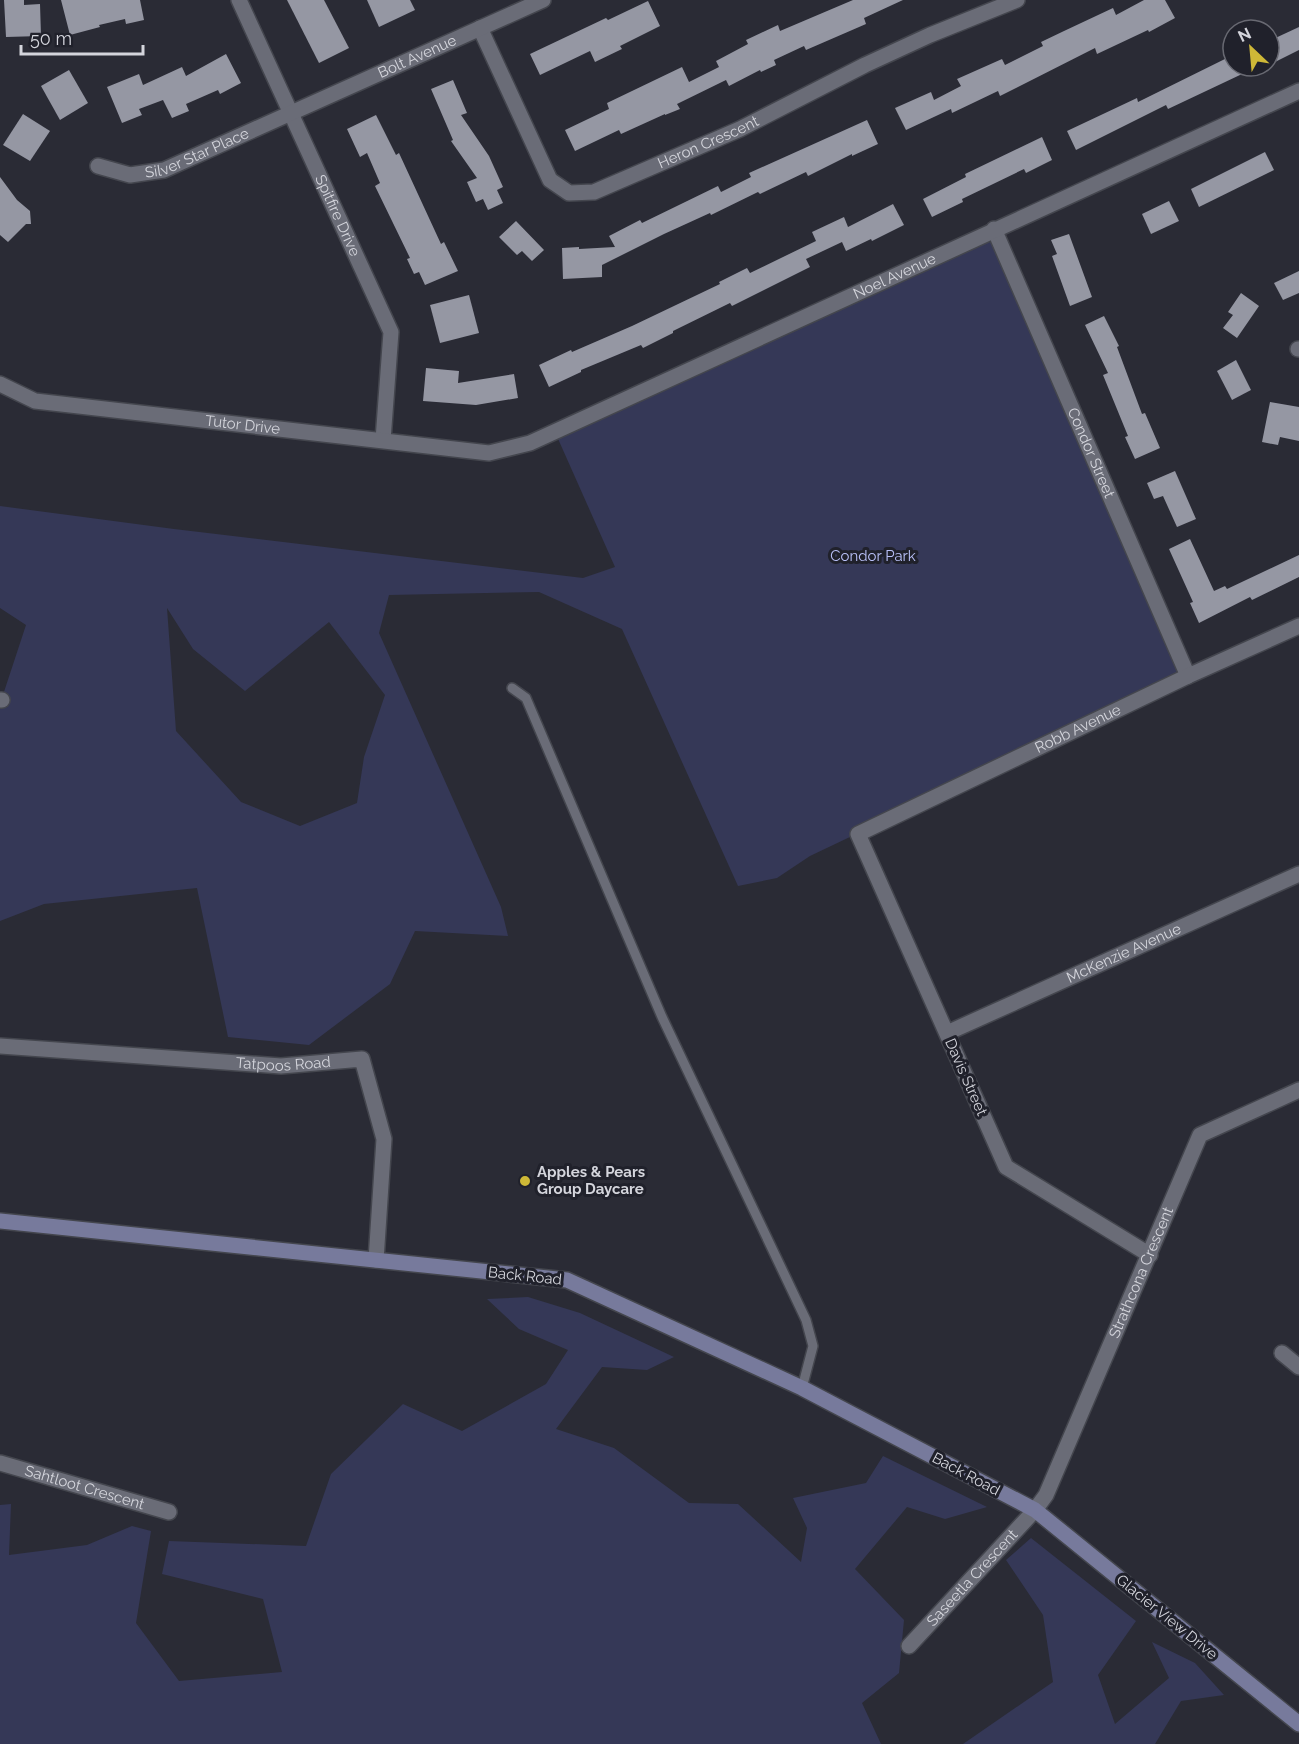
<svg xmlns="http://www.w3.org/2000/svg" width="1299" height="1744" viewBox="0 0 1299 1744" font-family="Raleway,sans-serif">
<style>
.green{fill:#353857;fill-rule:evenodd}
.building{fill:#9597a3}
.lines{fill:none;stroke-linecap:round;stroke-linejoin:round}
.lane-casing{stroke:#44464e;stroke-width:12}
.street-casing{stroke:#44464e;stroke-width:18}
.secondary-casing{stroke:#44464e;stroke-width:18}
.lane{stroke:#6a6c77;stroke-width:9}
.street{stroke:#6a6c77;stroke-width:15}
.secondary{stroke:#777a9c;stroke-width:15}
.poi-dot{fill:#ceb837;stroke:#20212b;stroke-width:2}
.labels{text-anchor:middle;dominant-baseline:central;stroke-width:6;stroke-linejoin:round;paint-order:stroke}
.street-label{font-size:15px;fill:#d4d5dc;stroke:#20212b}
.park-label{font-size:15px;fill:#b9c0f8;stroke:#20212b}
.poi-label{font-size:15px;font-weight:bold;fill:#d4d5dc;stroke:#20212b;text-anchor:start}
</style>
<rect width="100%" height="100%" fill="#2a2b35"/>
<g class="green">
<path d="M994 229 1188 676 810 856 777 878 738 886 622 629 539 592 389 595 379 633 501 907 508 936 415 931 390 984 309 1045 228 1037 197 888 44 904 0 921V704L26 625 0 608V506L174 529 583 578 615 567 555 432ZM167 608 193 649 245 691 329 622 385 695 364 757 357 803 300 826 241 802 176 731Z"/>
<path d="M528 1297 580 1313 674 1357 647 1370 602 1367 556 1429 614 1448 689 1503 738 1504 801 1562 807 1528 793 1498 866 1483 883 1456 987 1507 945 1519 907 1507 855 1569 904 1620 899 1673 862 1703 881 1744H0V1505L11 1504 9 1555 87 1545 132 1526 151 1531 136 1623 179 1681 282 1672 263 1599 162 1574 169 1541 306 1546 331 1474 403 1404 462 1431 546 1384 568 1350 519 1329 487 1299Z"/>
<path d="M1031 1538 1136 1621 1098 1675 1115 1724 1169 1678 1152 1642 1195 1663 1224 1695 1181 1701 1155 1744H963L1053 1682 1043 1615 1006 1560Z"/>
</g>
<g class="building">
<path d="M4 0H24V5L40 4 41 36 6 37Z"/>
<path d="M61 0H140L144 20 126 24 125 19 99 25 100 27 70 35Z"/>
<path d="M287 0H324L349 48 319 63Z"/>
<path d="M367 0H410L415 10 379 27Z"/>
<path d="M853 0H903L864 18 866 24 806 50 804 46 774 60 776 65 761 72 760 70 729 86 726 80 677 104 680 109 665 115V114L621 134 619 130 575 151 565 130 609 109 607 103 682 67 689 82 719 67 716 61 748 44 746 40 778 25 780 31Z"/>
<path d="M1144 0H1165L1175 18 1149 32 1148 30 1097 54 1095 48 1000 96 998 91 952 113 951 109 906 130 895 108 931 92 934 100 961 86 957 79 1002 59 1005 65 1043 46 1041 42 1064 31 1113 8 1116 15Z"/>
<path d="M648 1 660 26 620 46 622 49 595 62 590 51 540 75 530 54 606 18 608 20Z"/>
<path d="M1299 27V50L1269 65V41Z"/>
<path d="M226 54 241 83 220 94 218 90 186 104 189 111 172 118 163 100 139 109 142 115 122 123 107 87 139 74 143 85 182 67 186 76Z"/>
<path d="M1233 55V66H1259L1168 109 1166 105 1076 150 1067 131 1137 98 1138 102Z"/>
<path d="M69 70 88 103 60 120 41 86Z"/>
<path d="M453 80 467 113 461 115 489 156 503 187 497 190 503 203 488 210 483 199 476 202 467 182 477 178 451 141 453 140 431 89Z"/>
<path d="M23 114 50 131 30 161 3 145Z"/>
<path d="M376 115 396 155 399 153 441 244 444 242 458 271 425 285 419 272 414 274 407 259 410 258 375 186 380 183 367 153 360 157 347 129Z"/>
<path d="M867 120 878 144 852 156V154L808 176 806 172 760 194 758 192 711 215 710 213 664 234 602 265V277L563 279 562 248 579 247V249L615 247 609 236 640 220 642 223 718 186 721 192 751 177 749 173Z"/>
<path d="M1042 137 1052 160 1026 173 1024 169 962 199 963 202 932 217 923 199 966 177 965 174Z"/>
<path d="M1265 152 1274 170 1199 207 1191 189Z"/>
<path d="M0 177 17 200 30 211 31 224H26L8 242 0 235Z"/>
<path d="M1169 201 1179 221 1151 234 1142 214Z"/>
<path d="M893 204 904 225 872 241 871 239 846 251 842 242 806 259 810 267 732 306 730 303 673 331V333L643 348 641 345 581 370V372L549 387 539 365 571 350 572 352 632 326 720 284 719 282 747 268 750 273 816 241 812 232 844 217 848 227Z"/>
<path d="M516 221 544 250 532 261 522 251 517 255 499 237Z"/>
<path d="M1069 234 1092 297 1070 306 1052 256 1057 254 1051 240Z"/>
<path d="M1299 271V293L1283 300 1274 283Z"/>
<path d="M1241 293 1259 306 1237 338 1223 328 1233 315 1228 312Z"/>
<path d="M469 295 479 333 440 343 430 305Z"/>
<path d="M1104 316 1119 346 1117 347 1142 414 1145 413 1160 448 1135 459 1125 437 1128 436 1103 375 1108 373 1085 325Z"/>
<path d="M1236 360 1251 390 1232 400 1217 371Z"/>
<path d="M426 368 459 371 458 383 514 374 518 398 476 405 423 401Z"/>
<path d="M1270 402 1299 407V441L1280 437 1278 445 1262 442Z"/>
<path d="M1175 471 1196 519 1177 527 1163 496 1154 499 1147 483Z"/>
<path d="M1190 539 1214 591 1225 586 1227 589 1299 555V577L1252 600 1250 597 1199 623 1190 603 1193 602 1169 549Z"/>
</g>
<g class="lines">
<defs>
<path id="lane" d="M512 688 526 698 662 1017 806 1320 813 1346 802 1388"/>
<g id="street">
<path id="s1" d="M239 0 391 332 383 440"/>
<path id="s2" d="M480 28 550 180 569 193 594 192 740 129 865 65 930 35 1017 0"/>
<path id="s3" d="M98 166 130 175 164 170 543 0"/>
<path id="s4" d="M994 229 1188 676"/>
<path d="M1298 349H1299"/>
<path id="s5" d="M0 384 35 401 489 453 530 443 1299 91"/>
<path d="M0 700H2"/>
<path id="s6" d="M947 1033 1299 874"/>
<path id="s7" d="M0 1046 281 1066 362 1059 384 1139 376 1260"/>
<path id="s8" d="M1150 1255 1006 1167 858 834 1188 676 1299 626"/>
<path d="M1282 1353 1299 1367"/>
<path id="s9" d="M0 1463 169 1512"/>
<path id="s10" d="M909 1646 1035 1510 1046 1495 1200 1135 1299 1090"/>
</g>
<path id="secondary" d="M0 1221 567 1280 802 1388 1035 1510 1299 1724"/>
</defs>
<use href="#lane" class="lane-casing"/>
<use href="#street" class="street-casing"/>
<use href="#secondary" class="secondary-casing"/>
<use href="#lane" class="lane"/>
<use href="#street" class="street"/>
<use href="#secondary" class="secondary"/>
</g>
<circle class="poi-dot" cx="525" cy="1181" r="6"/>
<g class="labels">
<g class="street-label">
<text stroke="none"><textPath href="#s3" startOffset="345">Bolt Avenue</textPath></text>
<text stroke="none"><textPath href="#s2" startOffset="340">Heron Crescent</textPath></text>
<text stroke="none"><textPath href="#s3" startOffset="104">Silver Star Place</textPath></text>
<text stroke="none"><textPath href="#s1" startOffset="237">Spitfire Drive</textPath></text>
<text stroke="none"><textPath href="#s5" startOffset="939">Noel Avenue</textPath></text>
<text stroke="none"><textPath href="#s5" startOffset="248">Tutor Drive</textPath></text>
<text stroke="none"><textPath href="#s4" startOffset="244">Condor Street</textPath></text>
<text stroke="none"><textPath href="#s8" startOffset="777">Robb Avenue</textPath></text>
<text stroke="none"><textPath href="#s6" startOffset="194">McKenzie Avenue</textPath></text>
<text stroke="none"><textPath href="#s7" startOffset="284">Tatpoos Road</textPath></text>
<text transform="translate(966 1077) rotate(66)">Davis Street</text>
<text stroke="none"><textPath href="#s10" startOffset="446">Strathcona Crescent</textPath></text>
<text transform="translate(525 1276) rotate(6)">Back Road</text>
<text transform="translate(966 1474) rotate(28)">Back Road</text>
<text stroke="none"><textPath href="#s9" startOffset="88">Sahtloot Crescent</textPath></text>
<text stroke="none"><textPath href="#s10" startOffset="93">Saseetla Crescent</textPath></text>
<text transform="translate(1167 1617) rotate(39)">Glacier View Drive</text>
</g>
<g class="park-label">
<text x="873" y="556">Condor Park</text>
</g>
<g class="poi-label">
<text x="537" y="1172">Apples &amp; Pears<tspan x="537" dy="17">Group Daycare</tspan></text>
</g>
</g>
<g transform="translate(1251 48) rotate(334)"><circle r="28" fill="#20212b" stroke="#686972" stroke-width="1.5"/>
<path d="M0-4.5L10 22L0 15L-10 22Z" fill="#ceb837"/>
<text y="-9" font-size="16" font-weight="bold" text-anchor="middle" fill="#d4d5dc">N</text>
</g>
<path d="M21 45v9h122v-9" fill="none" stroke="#d4d5dc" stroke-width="3"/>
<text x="30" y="45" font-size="18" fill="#d4d5dc" stroke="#20212b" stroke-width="4.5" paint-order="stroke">50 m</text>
</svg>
